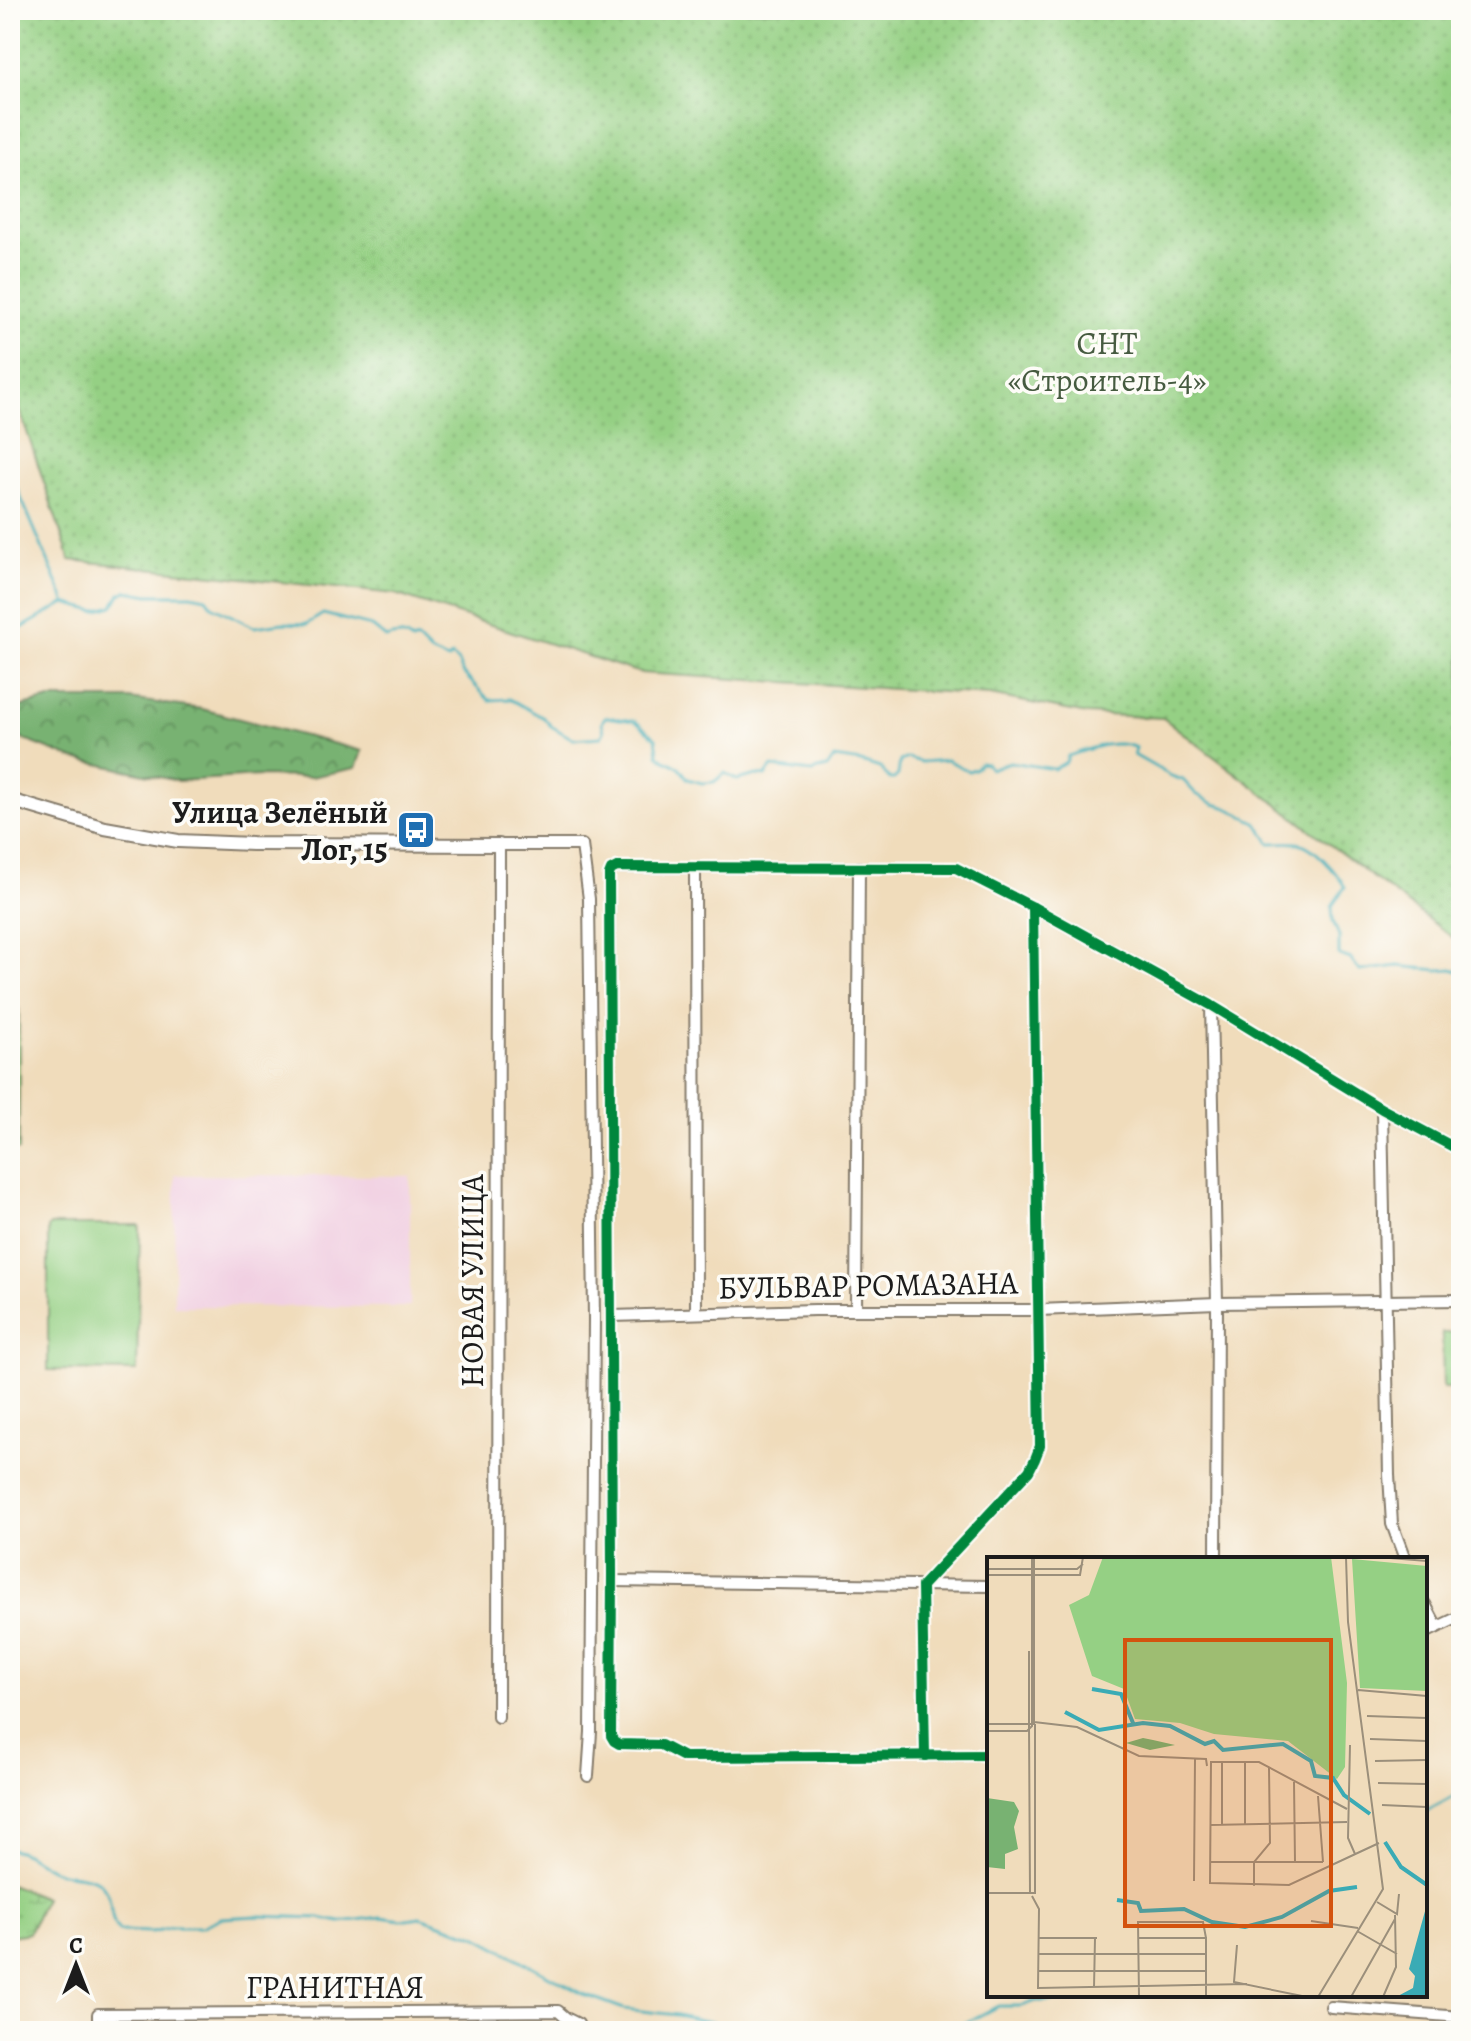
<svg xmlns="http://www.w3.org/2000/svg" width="1471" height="2041" viewBox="0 0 1471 2041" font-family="Alegreya,serif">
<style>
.built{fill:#f1d0e2}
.grass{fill:url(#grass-dots);stroke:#587650;stroke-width:2}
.forest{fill:url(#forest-crowns);stroke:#4a6747;stroke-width:2}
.wetland{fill:url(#wetland-marsh);stroke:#587650;stroke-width:2}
.pitch{fill:#95d084;stroke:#587650;stroke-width:2}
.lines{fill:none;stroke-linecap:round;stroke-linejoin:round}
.stream{stroke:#3aabb5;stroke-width:3}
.minor-casing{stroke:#867c6c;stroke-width:14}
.tertiary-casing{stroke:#867c6c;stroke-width:16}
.minor{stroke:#fff;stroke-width:10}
.tertiary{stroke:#fff;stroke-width:12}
.cycleway-casing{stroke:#fdfcf7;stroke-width:15}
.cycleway{stroke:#00873e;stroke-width:10}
.labels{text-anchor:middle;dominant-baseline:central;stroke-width:7;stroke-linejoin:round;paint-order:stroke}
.park-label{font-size:32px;fill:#465b40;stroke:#fdfcf7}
.poi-label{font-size:32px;font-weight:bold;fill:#1c1c1c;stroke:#fdfcf7;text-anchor:end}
.street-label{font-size:32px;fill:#1c1c1c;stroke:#fdfcf7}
.inset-river{fill:none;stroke:#3aabb5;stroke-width:4}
.inset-road{fill:none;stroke:#9b8f7b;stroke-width:2}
.view{fill:#d4530e;fill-opacity:0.15;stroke:#d4530e;stroke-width:4}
.inset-edge{fill:none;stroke:#1c1c1c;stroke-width:4}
</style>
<defs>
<pattern id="grass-dots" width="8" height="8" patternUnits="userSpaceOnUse" patternTransform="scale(2)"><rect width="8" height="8" fill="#95d084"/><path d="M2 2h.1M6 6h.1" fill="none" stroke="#80b271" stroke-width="1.8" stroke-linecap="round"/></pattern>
<pattern id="forest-crowns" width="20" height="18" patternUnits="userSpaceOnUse" patternTransform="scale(2)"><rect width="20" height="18" fill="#78b272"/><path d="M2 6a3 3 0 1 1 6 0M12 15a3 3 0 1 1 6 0" fill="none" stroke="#62905d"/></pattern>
<pattern id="wetland-marsh" width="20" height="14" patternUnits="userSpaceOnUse" patternTransform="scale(2)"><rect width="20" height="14" fill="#95d084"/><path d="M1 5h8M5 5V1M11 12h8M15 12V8" fill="none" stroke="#80b271"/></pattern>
</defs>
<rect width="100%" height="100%" fill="#fdfcf7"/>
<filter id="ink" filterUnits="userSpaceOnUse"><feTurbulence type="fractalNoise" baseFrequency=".0125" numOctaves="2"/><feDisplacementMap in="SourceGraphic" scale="16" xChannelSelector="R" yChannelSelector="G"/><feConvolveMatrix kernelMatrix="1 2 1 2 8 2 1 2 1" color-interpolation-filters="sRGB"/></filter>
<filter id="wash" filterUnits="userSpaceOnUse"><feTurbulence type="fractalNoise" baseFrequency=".006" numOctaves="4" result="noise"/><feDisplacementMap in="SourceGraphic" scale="32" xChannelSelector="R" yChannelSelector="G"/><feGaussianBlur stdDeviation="1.8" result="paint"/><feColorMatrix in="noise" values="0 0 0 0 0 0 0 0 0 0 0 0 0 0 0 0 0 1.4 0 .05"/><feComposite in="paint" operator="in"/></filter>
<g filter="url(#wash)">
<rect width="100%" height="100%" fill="#f0dcbb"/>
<path class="built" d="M175 1175 410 1176V1307L174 1306Z"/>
<g class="grass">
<path d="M10 10H1461V944L1163 718 1087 714 990 695 640 673 395 594 70 560 10 381Z"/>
<path d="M10 998 19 1009V1150H15L13 1146 14 1113 10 1107Z"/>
</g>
<path class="forest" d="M50 699H129L202 709 362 751 356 768 311 777 259 776 178 781 74 759 10 734 12 709Z"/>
<path class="wetland" d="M10 1884 45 1898 29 1933 10 1936Z"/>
<g class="pitch">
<path d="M50 1225H139L140 1230 137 1371 48 1370V1228Z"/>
<path d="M1442 1333H1461V1388H1443Z"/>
</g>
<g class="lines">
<g class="stream">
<path d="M10 472 65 601"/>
<path d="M10 631 20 629 65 603 95 611 113 606 120 594 127 591 149 595H191L206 598 212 606 254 627 283 623 307 624 323 614 371 626 386 638C395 634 404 634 412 641L417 639 430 652 448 660 452 656 458 662 463 673 489 700 510 699 544 718 551 726 573 739 601 737 604 732 602 722 605 717 635 721 656 738 658 754 663 759 679 767 688 779 702 783 714 782 725 773 737 780 757 775 765 776 772 767 812 772 817 769 827 768 834 758 861 762 880 768 890 779H894L898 775 900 761 908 758 921 762 947 760 969 771 976 768 980 763 987 764 990 769 1010 762 1054 769 1066 762 1068 756C1090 749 1115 738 1136 748L1134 755 1171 776 1183 780 1196 794 1214 804 1225 807 1256 822 1270 843C1279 843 1288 842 1297 843 1313 844 1337 873 1345 887L1332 906 1333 921 1339 936V955L1351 959 1360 971 1398 966 1438 970 1452 969 1461 972"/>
<path d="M1425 1812 1455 1796 1461 1788"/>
<path d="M10 1849C28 1851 39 1865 55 1871 70 1877 89 1872 102 1885 115 1899 107 1918 119 1931L152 1932 172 1927H201L221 1918 257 1916 320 1918 340 1922 381 1917 401 1920 420 1917 476 1936 583 1994 624 2009 677 2015 752 2031"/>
<path d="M950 2031 998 2006H1021L1036 2001H1052L1064 1995"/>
</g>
</g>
</g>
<g filter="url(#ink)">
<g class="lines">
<defs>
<g id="minor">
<path d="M695 867 696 1313"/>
<path d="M1211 1005 1217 1303 1216 1559"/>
<path d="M1382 1109 1389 1475 1392 1524 1405 1559"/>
<path d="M856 1309 859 867"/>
<path d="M612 1316 815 1310H1038L1217 1303 1461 1300"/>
<path d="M612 1581 989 1586"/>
<path d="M1425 1604 1437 1627"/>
<path d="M1425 1633 1461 1616"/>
<path d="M498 1717 499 845H582L589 899 594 1319 591 1732 588 1776"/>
<path d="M989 1755 684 1757 661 1745 619 1744 614 1741 611 1736 612 1574 609 875 611 870 617 867 956 868 1033 907 1211 1005 1382 1109 1461 1151"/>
<path d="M925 1756 922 1586 1029 1471 1035 1459 1040 1446 1033 907"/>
<path d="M1331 2007 1461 2017"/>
<path d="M98 2031V2014L558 2011 566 2018 578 2024V2031"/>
</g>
<path id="tertiary" d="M10 800 105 828 178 841 252 844 499 845"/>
</defs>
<use href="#minor" class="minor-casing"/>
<use href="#tertiary" class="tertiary-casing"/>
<use href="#minor" class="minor"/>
<use href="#tertiary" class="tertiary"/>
<defs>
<g id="cycleway">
<path d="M989 1755 684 1757 661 1745 619 1744 614 1741 611 1736 612 1574 609 875 611 870 617 867 956 868 1033 907 1211 1005 1382 1109 1461 1151"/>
<path d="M925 1756 922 1586 1029 1471 1035 1459 1040 1446 1033 907"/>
</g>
</defs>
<use href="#cycleway" class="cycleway-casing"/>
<use href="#cycleway" class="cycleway"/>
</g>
</g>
<defs>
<symbol id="bus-square" viewBox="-11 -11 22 22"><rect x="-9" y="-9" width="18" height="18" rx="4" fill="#1f6fb2" stroke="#fdfcf7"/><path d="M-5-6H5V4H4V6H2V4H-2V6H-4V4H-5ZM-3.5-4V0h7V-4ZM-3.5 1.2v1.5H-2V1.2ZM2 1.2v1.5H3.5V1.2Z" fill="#fff"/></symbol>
</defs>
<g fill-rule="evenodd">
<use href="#bus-square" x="394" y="808" width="44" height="44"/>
</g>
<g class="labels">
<g class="park-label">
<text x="1107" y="343">СНТ<tspan x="1107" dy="37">«Строитель-4»</tspan></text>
</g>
<g class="poi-label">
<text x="388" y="812">Улица Зелёный<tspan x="388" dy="37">Лог, 15</tspan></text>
</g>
<g class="street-label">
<text transform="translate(472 1281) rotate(-90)">НОВАЯ УЛИЦА</text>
<text transform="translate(868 1285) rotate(-1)">БУЛЬВАР РОМАЗАНА</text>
<text x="335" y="1987">ГРАНИТНАЯ</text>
</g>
</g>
<g transform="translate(987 1557)">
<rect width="440" height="440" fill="#f0dcbb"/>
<path d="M116 0H344L360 126 358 210 350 222 301 184 227 177 193 166 148 162 137 132 105 119 82 48 102 38ZM365 2 440 9V134L373 131Z" fill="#95d084"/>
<path d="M156 181 166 183 188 188 163 193 139 186ZM0 241 27 245 32 254 27 270 31 292 18 297V312L0 310Z" fill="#78b272"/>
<path d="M440 347V440H409L426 431 428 419 422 412Z" fill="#3aabb5"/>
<path class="inset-river" d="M105 132 134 137 146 166M78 155 112 173 156 166 183 169 218 187 227 184 236 193 296 187 324 204 328 219 346 221 357 238 383 257M398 285 414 310 440 328M130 343 151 346 154 354 197 352 225 365 258 370 295 360 342 334 370 330"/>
<path class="inset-road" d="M390 0 440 4M0 12H90L96 7M0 18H93L96 0M42 94V167M371 133 440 139M380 159 440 161M47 165 90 170 152 199 219 202 220 209M0 167H47V0M42 167 43 336M0 174H40L45 169V0M383 182 440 184M363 188 361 281 368 297M388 204 440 203M235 205V267M307 225 308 305M391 226 440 227M331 239 336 305M395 248 440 250M360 252 272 205H224L223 326 302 328 392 286M258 267V205M223 268 360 265M224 305H336M207 324 208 202M267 329V305L283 286 282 211M0 336H48V167M45 339 52 352 51 431 260 427M390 345 410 357 412 337M324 364 371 371M370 374 410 397M52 381H110M151 381H219V440M250 388 247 425 320 440M51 397H219M51 414H220M107 431 108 381M152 440 151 365H216L219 381M331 440 396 332 361 65 359 0M364 440 408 362M396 440 409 410 408 358"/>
<path class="view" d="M138 83H344V369H138Z"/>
<rect width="440" height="440" class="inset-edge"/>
</g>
<rect width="1471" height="2041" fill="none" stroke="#fdfcf7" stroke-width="40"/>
<g transform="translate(76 1965)" stroke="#fdfcf7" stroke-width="6" paint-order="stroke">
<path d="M0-6L14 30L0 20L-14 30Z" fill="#1c1c1c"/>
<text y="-12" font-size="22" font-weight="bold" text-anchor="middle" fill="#1c1c1c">С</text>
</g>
</svg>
